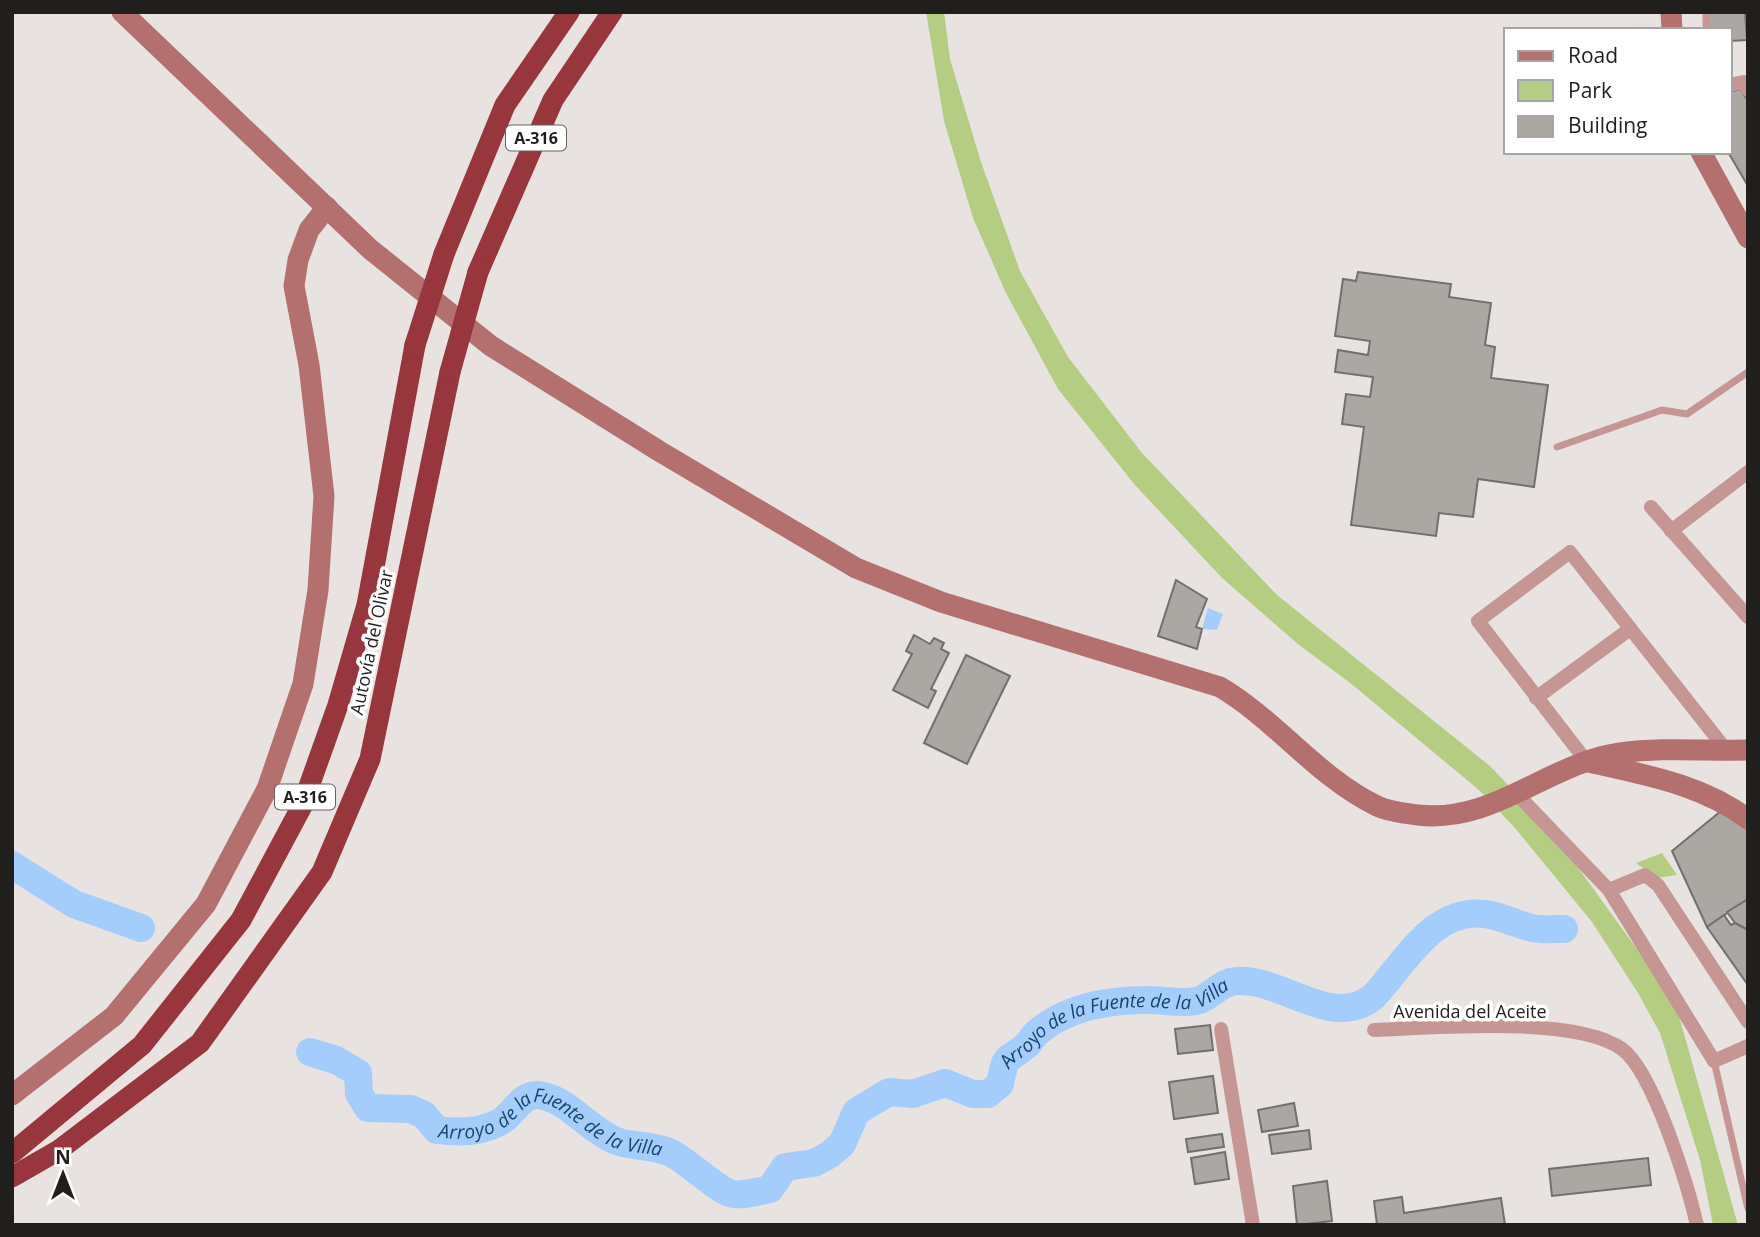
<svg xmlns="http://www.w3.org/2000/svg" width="1760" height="1237" viewBox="0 0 1760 1237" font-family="'Open Sans',sans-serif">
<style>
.green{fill:#b5cd83}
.water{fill:#a4cdfb}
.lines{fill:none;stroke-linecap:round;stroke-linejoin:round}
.river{stroke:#a4cdfb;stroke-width:28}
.building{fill:#aba8a4;stroke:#72706c;stroke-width:2}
.lane{stroke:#c69695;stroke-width:7}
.street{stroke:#c69695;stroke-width:14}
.secondary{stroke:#b46f6f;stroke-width:21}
.highway{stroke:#97363c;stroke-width:21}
.highway-bridge{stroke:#97363c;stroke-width:21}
.labels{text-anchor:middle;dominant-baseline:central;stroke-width:7;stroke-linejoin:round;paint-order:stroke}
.shield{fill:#fff;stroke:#646262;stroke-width:2}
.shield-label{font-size:16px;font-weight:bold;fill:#211f1e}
.street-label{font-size:18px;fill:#211f1e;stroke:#fff}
.water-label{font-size:19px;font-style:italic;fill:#144474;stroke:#fff}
</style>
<rect width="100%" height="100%" fill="#e8e3e0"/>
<g class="green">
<path d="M926 12H944L950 59 981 162 1020 271 1068 357 1142 453 1277 595 1490 766 1551 830 1675 1002 1738 1225H1713L1700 1160 1660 1033 1638 993 1592 922 1515 828 1479 790 1349 682 1299 645 1222 578 1135 485 1058 389 1006 293 973 218 944 121Z"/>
<path d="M1662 853 1677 875 1657 878 1636 863Z"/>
</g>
<path class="water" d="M1208 608 1223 614 1217 630 1202 629Z"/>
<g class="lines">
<g class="river">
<path d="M12 865 74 904 141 928"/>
<path id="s1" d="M310 1052 336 1060 358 1073 359 1094 368 1108 411 1109 424 1115 437 1130C458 1133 480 1133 500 1122 517 1112 522 1088 547 1097 571 1104 590 1130 614 1140 632 1148 653 1144 671 1153 689 1162 719 1192 733 1194 745 1196 759 1191 770 1189L785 1167 814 1163 829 1155 842 1144 856 1112 889 1092 913 1094 945 1083 973 1094H988L1000 1084C1007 1049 1005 1065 1028 1044 1032 1040 1033 1035 1038 1032 1068 1006 1109 1000 1148 1000 1163 1000 1180 1004 1196 1001 1211 998 1219 982 1237 981 1282 978 1332 1030 1373 997 1405 964 1431 908 1485 914 1501 916 1516 924 1532 928 1542 930 1554 929 1564 929"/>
</g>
</g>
<g class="building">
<path d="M1707 12H1745L1747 40 1730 41V30H1708Z"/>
<path d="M1740 89 1748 101V186L1728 152H1730V92Z"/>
<path d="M1358 272 1451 284 1449 297 1491 303 1485 345 1495 347 1491 378 1548 385 1534 487 1478 479 1473 517 1439 513 1436 536 1351 525 1364 427 1342 424 1346 394 1370 397 1373 377 1335 372 1338 350 1368 355 1370 341 1335 336 1343 279 1356 281Z"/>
<path d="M1176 580 1207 599 1196 627 1202 629 1197 649 1158 636Z"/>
<path d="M914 635 930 644 934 638 944 643 941 649 949 653 931 689 936 691 928 708 893 690 912 654 906 651Z"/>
<path d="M966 655 1010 676 967 764 924 743Z"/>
<path d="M1721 811 1748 828V899L1707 927 1672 851Z"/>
<path d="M1748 899V930L1735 923 1727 912Z"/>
<path d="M1724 915 1731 925 1735 923 1748 930V985L1707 927Z"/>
<path d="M1210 1025 1213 1050 1178 1054 1175 1029Z"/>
<path d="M1213 1076 1218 1113 1174 1119 1169 1082Z"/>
<path d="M1294 1103 1298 1126 1262 1132 1258 1110Z"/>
<path d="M1309 1130 1311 1149 1272 1154 1269 1135Z"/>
<path d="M1222 1134 1224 1147 1188 1152 1186 1139Z"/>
<path d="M1225 1152 1229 1179 1195 1184 1191 1158Z"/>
<path d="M1648 1158 1651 1185 1552 1196 1549 1169Z"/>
<path d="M1327 1181 1332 1221 1297 1225 1293 1186Z"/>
<path d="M1402 1197 1404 1213 1501 1198 1505 1225H1377L1374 1201Z"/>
</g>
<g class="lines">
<g class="lane">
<path d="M1706 12V30"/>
<path d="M1557 447 1662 410 1687 414 1748 372"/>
<path d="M1714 1061 1748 1209"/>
</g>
<g class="street">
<path d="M1730 85 1743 82 1748 90"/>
<path d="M1651 507 1748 617"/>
<path d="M1671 531 1748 472"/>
<path d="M1536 698 1630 629"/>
<path d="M1587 762 1478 621 1570 552 1727 751"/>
<path d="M1517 794 1609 890 1645 875 1658 885 1748 1022"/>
<path d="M1609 890 1714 1061 1748 1046"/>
<path d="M1221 1029 1253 1225"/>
<path d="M1374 1030C1432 1028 1575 1015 1622 1049 1653 1071 1688 1186 1697 1225"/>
</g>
<g class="secondary">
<path d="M122 12 370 249 491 346 659 451 856 568 941 602 1220 687C1276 720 1317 777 1377 806 1389 812 1405 813 1418 815 1494 824 1548 763 1620 753 1661 747 1706 751 1748 750"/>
<path d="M1671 12 1672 30"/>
<path d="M1701 152 1748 238"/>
<path d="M1589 762C1645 775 1701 784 1748 819"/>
<path d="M12 1095 114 1016 206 904 267 789 303 684 318 590 324 496 309 365 294 286 298 260 309 230 327 207"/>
</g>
<g class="highway">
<path d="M444 254 505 105 569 12"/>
<path d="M478 272 553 100 612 12"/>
<path d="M12 1153 142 1045 241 920 302 806 338 705 367 605 415 345"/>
<path d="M12 1177 59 1150 200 1043 322 872 370 759 450 372"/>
</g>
<g class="highway-bridge">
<path d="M415 345 444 254"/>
<path d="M450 372 478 272"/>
</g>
</g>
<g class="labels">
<g class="shield">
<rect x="506" y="125.5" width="60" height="25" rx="5"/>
<rect x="275" y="784.5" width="60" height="25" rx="5"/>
</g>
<g class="shield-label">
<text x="536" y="138">A-316</text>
<text x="305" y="797">A-316</text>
</g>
<g class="street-label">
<text transform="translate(371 642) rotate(-78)">Autovía del Olivar</text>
<text x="1470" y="1011">Avenida del Aceite</text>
</g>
<g class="water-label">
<text stroke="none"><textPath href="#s1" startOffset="966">Arroyo de la Fuente de la Villa</textPath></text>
<text stroke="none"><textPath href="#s1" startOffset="294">Arroyo de la Fuente de la Villa</textPath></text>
</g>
</g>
<rect width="1760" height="1237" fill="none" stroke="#211f1e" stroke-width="28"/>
<rect x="1504" y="28" width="228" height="126" fill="#ffffff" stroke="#a6a5a5" stroke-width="2"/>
<rect x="1518" y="51" width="35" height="10" fill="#b46f6f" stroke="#a6a5a5" stroke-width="2"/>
<text x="1568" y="63" font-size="21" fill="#211f1e">Road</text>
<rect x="1518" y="80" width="35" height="21" fill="#b5cd83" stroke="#a6a5a5" stroke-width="2"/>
<text x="1568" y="98" font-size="21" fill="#211f1e">Park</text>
<rect x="1518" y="116" width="35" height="21" fill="#aba8a4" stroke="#a6a5a5" stroke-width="2"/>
<text x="1568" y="133" font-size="21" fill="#211f1e">Building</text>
<g transform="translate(63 1174)" stroke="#ffffff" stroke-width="5" paint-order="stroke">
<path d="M0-5L12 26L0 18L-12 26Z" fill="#211f1e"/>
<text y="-10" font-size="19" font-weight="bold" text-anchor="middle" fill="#211f1e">N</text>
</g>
</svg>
